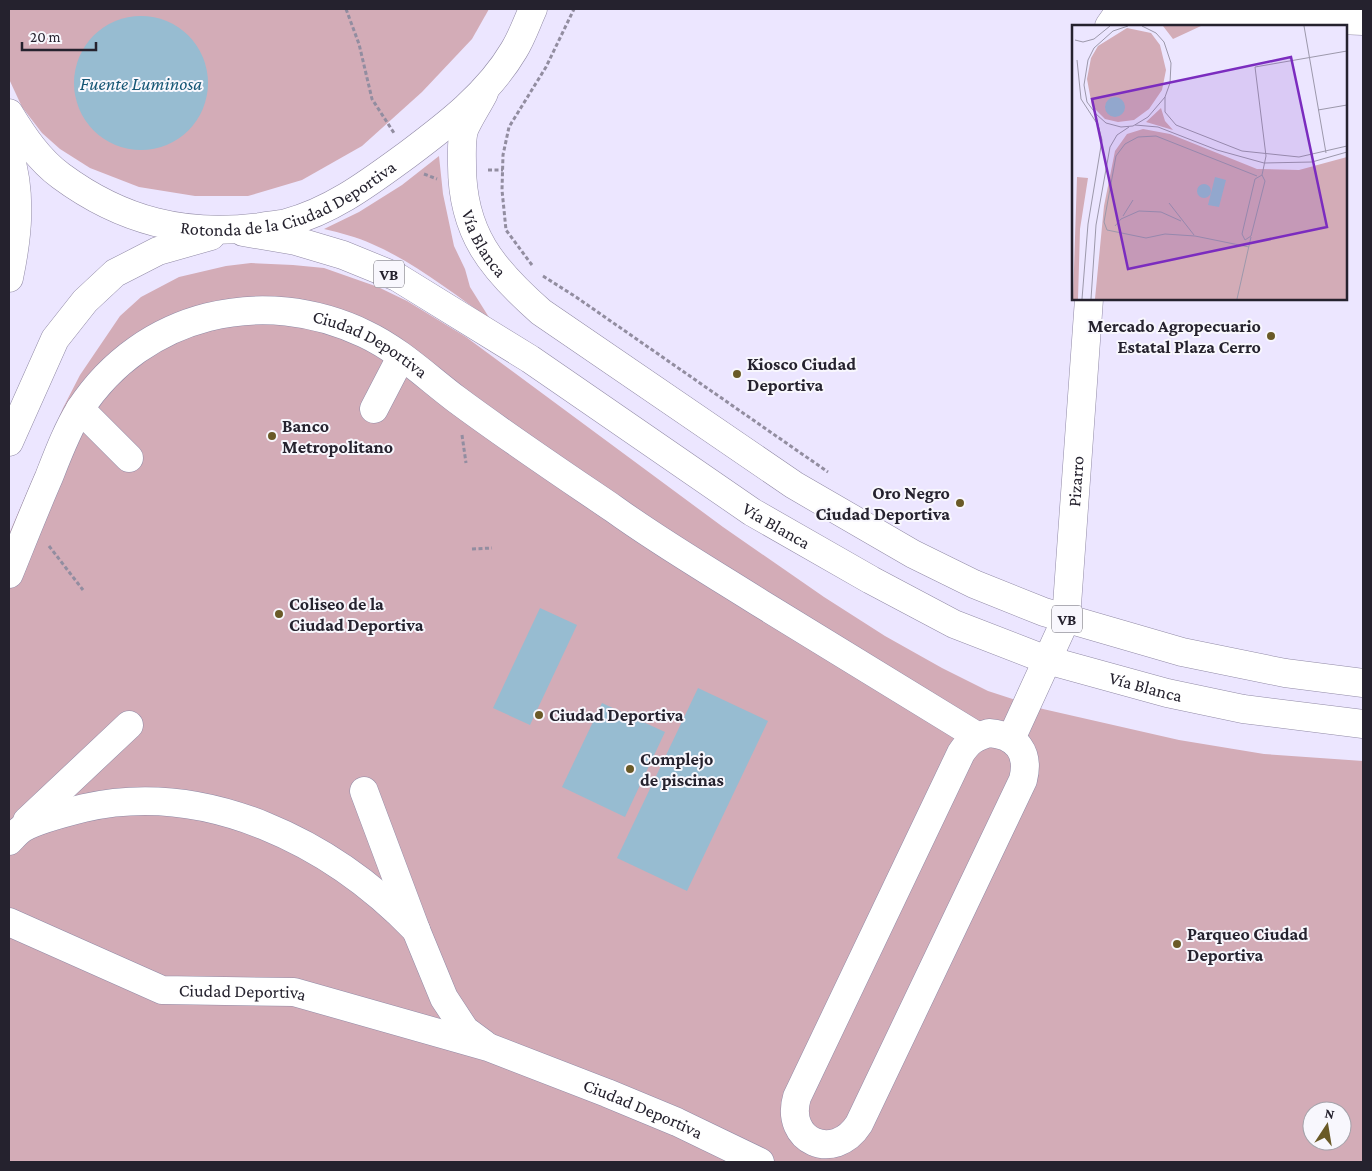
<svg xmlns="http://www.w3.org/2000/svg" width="1372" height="1171" viewBox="0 0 1372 1171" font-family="'Crimson Pro',serif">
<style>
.green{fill:#d3acb7;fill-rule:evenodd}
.water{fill:#97bcd1}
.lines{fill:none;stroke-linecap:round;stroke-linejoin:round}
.minor-casing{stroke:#918aa6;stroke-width:29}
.major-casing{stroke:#918aa6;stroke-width:29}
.highway-casing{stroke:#918aa6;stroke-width:29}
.path{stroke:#928da0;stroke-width:3;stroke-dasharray:4 2.5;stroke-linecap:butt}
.minor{stroke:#fff;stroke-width:28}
.major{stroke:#fff;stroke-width:28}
.highway{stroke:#fff;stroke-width:28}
.poi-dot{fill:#6a5a27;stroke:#f8f7fd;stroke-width:2}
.labels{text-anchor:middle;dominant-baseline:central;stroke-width:4;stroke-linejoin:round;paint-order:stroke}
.shield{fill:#f8f7fd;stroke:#64626c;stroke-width:1}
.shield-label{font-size:16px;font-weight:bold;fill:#25222e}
.street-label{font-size:18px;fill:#25222e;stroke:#f8f7fd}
.poi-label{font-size:18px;font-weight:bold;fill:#25222e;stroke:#f8f7fd;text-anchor:start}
.water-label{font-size:19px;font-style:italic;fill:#155675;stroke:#f8f7fd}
.inset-road{fill:none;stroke:#9c98ab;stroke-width:1}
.view{fill:#7b2cbf;fill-opacity:0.15;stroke:#7b2cbf;stroke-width:2.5}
.inset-edge{fill:none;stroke:#25222e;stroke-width:2.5}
</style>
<rect width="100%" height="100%" fill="#ece6ff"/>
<g class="green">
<path d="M9 9H489L472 39 422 92 362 146 302 180 248 196H195L139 187 90 168 60 149 42 133 22 107 9 79Z"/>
<path d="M439 156 443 194 454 246 465 269 470 287 490 319C454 294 412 261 372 244 357 237 341 233 324 229L359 212 402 185Z"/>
<path d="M251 263 293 265 324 268 378 287 407 301 466 337 723 527 824 597 885 636 942 668 988 691 1043 709 1179 740 1264 754 1363 761V1162H9V534L63 408 80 375 120 316 141 297 179 277 226 266ZM1312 1111H1342V1141H1312Z"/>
</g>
<g class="water">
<circle cx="141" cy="83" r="67"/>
<path d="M540 608 577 625 530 725 493 708Z"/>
<path d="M698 688 768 721 687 891 617 858Z"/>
<path d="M602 703 665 732 625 817 562 787Z"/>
</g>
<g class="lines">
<defs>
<g id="minor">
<path d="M1109 26 1116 16 1133 12 1363 21"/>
<path d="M80 409 129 458"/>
<path d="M374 409 401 357"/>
<path id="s1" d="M9 574C22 542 35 509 49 477 58 454 67 430 80 409 143 313 263 285 365 334 399 350 427 377 456 399 507 437 561 473 614 509 661 543 711 572 760 603 833 647 905 692 977 736"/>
<path d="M989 733C1017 735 1030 753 1023 780L859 1124C834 1163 784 1141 797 1097L961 753C969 741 975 737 989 733Z"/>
<path id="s2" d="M1011 739 1066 619 1089 299"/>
<path d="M364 791 416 930 444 998 465 1030 484 1044"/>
<path d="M27 821 129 725"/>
<path d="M9 841C13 837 18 831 23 828 37 820 68 812 84 808 207 780 332 843 416 930"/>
<path id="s3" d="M9 922 162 990 294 992 488 1047 607 1093 677 1122 760 1162"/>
</g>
<g id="major">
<path id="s4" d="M484 93C478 105 469 118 464 130 461 141 462 154 462 165 462 233 492 269 541 312L794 485 913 554 974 584 1044 612 1182 652 1285 673 1363 683"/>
<path id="s5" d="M243 232 296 241 343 255 397 277 530 359 752 512 871 580 954 624 1047 660 1167 693 1243 709 1363 724"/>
</g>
<g id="highway">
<path id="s6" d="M9 113C23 136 39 160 61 176 122 221 186 237 260 227 269 225 278 225 286 223 332 211 370 182 407 155 447 125 488 94 514 50 522 37 527 22 533 9"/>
<path d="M9 152C22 194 18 235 9 278"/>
<path d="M9 442 55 339 85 301 115 273 158 251 211 236"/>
</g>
</defs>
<use href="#minor" class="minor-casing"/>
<use href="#major" class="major-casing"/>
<use href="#highway" class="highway-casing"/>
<g class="path">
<path d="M346 9 359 44 372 99 394 133"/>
<path d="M488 170H503"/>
<path d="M424 174 437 179"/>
<path d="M532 265 506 230 502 190 503 155 509 127 546 67 574 9"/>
<path d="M543 276 576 297 828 472"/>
<path d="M462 435 466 463"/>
<path d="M49 546 83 590"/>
<path d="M472 549 492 548"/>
</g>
<use href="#minor" class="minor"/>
<use href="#major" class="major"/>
<use href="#highway" class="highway"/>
</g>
<g class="poi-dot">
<circle cx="1271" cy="336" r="5"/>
<circle cx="737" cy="374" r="5"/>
<circle cx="272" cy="436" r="5"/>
<circle cx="960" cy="503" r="5"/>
<circle cx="279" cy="614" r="5"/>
<circle cx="539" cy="715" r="5"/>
<circle cx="630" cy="769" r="5"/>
<circle cx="1177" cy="944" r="5"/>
</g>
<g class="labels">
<g class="shield">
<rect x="374" y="260.5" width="30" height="27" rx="4"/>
<rect x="1052" y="605.5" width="30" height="27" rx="4"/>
</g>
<g class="shield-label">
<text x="389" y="274">VB</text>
<text x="1067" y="619">VB</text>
</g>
<g class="street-label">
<text stroke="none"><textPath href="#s6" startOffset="328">Rotonda de la Ciudad Deportiva</textPath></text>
<text stroke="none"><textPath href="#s4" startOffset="160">Vía Blanca</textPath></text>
<text stroke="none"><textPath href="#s1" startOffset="511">Ciudad Deportiva</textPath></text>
<text stroke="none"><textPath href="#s2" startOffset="270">Pizarro</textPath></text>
<text stroke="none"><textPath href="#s5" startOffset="615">Vía Blanca</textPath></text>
<text stroke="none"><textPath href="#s5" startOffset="1020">Vía Blanca</textPath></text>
<text stroke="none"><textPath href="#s3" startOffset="248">Ciudad Deportiva</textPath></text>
<text stroke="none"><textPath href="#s3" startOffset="668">Ciudad Deportiva</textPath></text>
</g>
<g class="poi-label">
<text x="1261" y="326" text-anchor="end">Mercado Agropecuario<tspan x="1261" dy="21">Estatal Plaza Cerro</tspan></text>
<text x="747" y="364">Kiosco Ciudad<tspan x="747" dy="21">Deportiva</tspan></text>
<text x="282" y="426">Banco<tspan x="282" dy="21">Metropolitano</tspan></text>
<text x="950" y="493" text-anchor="end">Oro Negro<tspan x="950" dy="21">Ciudad Deportiva</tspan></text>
<text x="289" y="604">Coliseo de la<tspan x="289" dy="21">Ciudad Deportiva</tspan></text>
<text x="549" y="715">Ciudad Deportiva</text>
<text x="640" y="759">Complejo<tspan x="640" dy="21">de piscinas</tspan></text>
<text x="1187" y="934">Parqueo Ciudad<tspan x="1187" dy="21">Deportiva</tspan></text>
</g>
<g class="water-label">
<text x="141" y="83">Fuente Luminosa</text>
</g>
</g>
<g transform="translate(1072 25)">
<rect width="275" height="275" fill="#ece6ff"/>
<path d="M91 1H129L101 14ZM55 3 79 8 88 20 94 45 90 65 77 84 62 95 46 97 33 94 20 81 15 54 19 33 26 21ZM89 83 93 96 101 105 74 97ZM71 104 98 109 185 144 227 145 275 132V274H23L32 181 43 126 55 109ZM5 152 16 153 8 204 6 274H1Z" fill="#d3acb7"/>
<path d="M33 82a10 10 0 1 1 20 0a10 10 0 1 1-20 0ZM143 152 154 155 147 182 136 180ZM125 166a7 7 0 1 1 14 0a7 7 0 1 1-14 0Z" fill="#97bcd1"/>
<path class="inset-road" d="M56 1 41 6 22 23 16 35 12 60 15 77 24 89 34 98 49 102 61 101 76 92 93 72 98 58 99 38 92 17 84 8 70 1M232 1 254 128M3 15 11 17 22 14 38 1M5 35 9 74 24 97M93 72V87L104 100 170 126 227 132 275 121M246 85 275 80M63 100 86 102 145 125 192 138 240 137 275 127M190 150 194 131 183 42 275 26M190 150 193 156 179 211 173 215 170 209 183 154ZM97 178 122 210M51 191 61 175M43 201 49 194 67 186 89 187 109 196M177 222 123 211 93 209 74 213 35 205 32 197 44 131 53 119 66 112 84 111 185 151M10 274 16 199 30 115 24 92M19 274 24 200 38 122 45 110 57 102M165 274 179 212"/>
<path class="view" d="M219 32 255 202 56 244 20 74Z"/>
<rect width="275" height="275" class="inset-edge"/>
</g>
<rect width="1372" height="1171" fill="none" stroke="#25222e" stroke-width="20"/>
<g transform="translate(1327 1126) rotate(12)"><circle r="24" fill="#f8f7fd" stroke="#a4a2aa"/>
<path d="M0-4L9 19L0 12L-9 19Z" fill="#6a5a27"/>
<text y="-8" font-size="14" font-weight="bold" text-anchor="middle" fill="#25222e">N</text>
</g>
<path d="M22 42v8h74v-8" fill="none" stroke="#25222e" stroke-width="2.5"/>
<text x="30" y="42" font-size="15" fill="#25222e" stroke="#f8f7fd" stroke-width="4" paint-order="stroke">20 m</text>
</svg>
